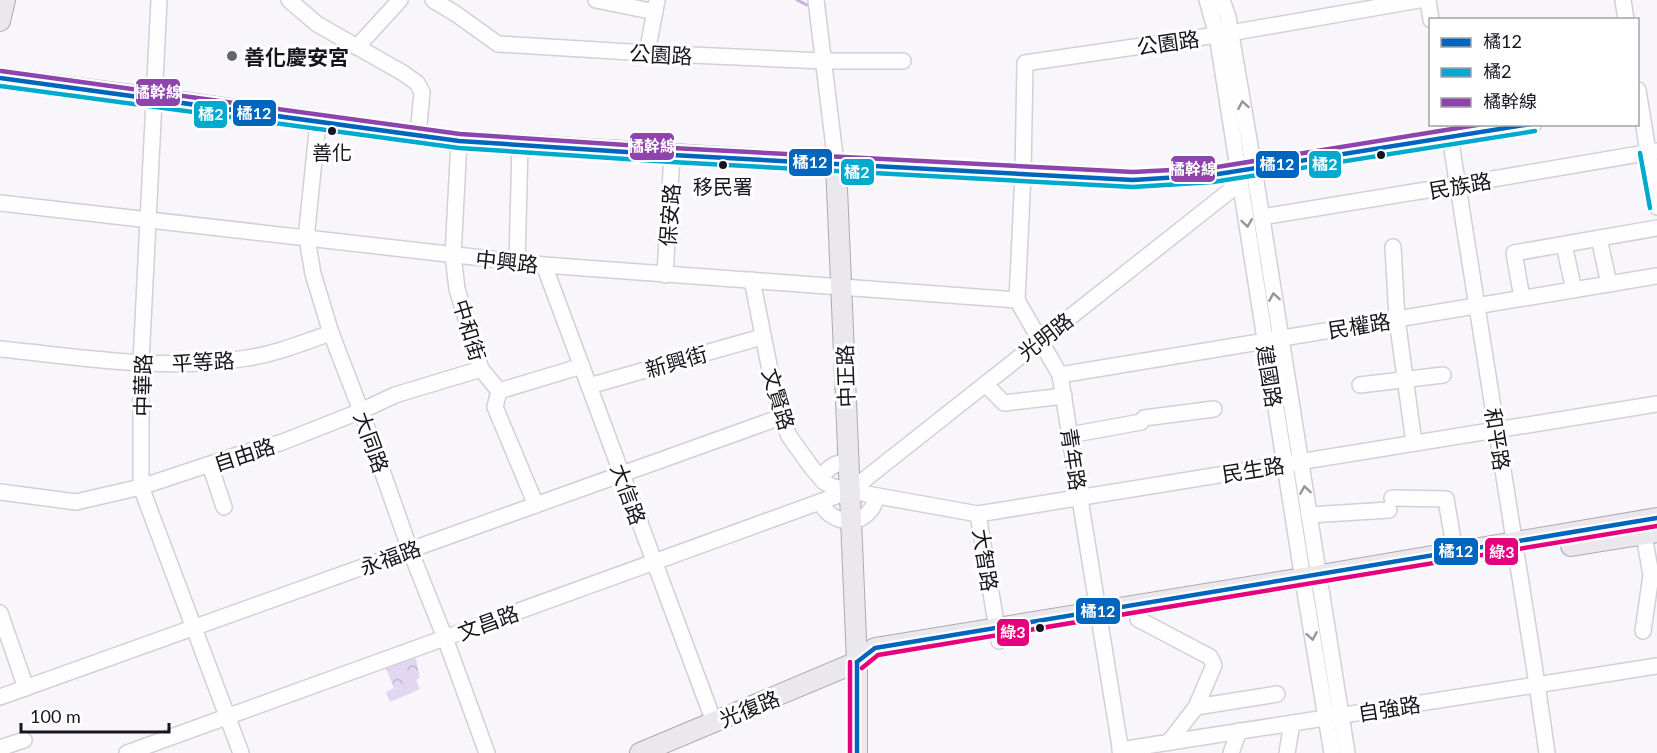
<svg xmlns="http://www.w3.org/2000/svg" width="1657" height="753" viewBox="0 0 1657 753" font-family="Lato,'Noto Sans TC',sans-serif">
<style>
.park{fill:url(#park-crowns)}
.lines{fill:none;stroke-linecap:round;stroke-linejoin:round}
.stream{stroke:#c6b0e4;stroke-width:3}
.minor-casing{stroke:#d2d0d6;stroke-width:18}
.major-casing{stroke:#ada9b3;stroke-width:22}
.minor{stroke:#fefefe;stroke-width:15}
.major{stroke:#eae8ed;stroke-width:20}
.bus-1-casing{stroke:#fff;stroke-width:9}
.bus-2-casing{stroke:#fff;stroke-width:9}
.bus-3-casing{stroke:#fff;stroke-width:9}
.bus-4-casing{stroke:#fff;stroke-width:9}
.bus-1{stroke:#0065bd;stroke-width:4.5}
.bus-2{stroke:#00a9ce;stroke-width:4.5}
.bus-3{stroke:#8e44ad;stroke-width:4.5}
.bus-4{stroke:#e5007d;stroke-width:4.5}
.oneway{stroke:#969699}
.poi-dot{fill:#66646a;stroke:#fff;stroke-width:2}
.bus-dot{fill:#18161d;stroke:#fff;stroke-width:2}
.labels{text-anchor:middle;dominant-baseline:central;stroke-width:6;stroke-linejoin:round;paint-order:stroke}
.bus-label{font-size:20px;fill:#18161d;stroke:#fff}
.street-label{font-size:21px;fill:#18161d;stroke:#fff}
.poi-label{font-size:21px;font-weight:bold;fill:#18161d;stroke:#fff;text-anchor:start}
.line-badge{stroke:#fff;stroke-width:2}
.badge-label{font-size:16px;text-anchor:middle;font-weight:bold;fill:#fff}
</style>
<defs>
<pattern id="park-crowns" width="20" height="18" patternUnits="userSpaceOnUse" patternTransform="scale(1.5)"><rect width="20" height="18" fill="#e1d7f1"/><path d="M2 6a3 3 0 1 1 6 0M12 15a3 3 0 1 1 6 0" fill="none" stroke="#c0b8ce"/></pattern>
</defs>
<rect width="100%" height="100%" fill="#f8f6fa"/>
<path class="park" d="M414 650 420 678 416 680 420 689 390 702 386 692 394 688 383 661Z"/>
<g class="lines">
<path class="stream" d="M797 0 807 5 812 4"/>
<defs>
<g id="minor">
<path d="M159 0 141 362V487L241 753"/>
<path d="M289 0 317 24 403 73 417 83 422 92 418 136"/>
<path d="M433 0 456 14 498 44 647 53 823 61H903"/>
<path d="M596 0 655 12"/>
<path d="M816 0 836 164 1114 180H1155L1203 176 1534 124"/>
<path d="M1207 0 1217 35 1305 592 1332 753"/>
<path d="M1222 0 1228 17 1254 169 1347 753"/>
<path d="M1428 0 1431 20"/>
<path d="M1623 0 1626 20"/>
<path d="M357 47 400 0"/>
<path d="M647 53 657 0"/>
<path d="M1638 90 1657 207"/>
<path d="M318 122 307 229V238L313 274 331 333 361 411 410 550 445 638 487 753"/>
<path d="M1448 124 1537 684 1547 753"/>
<path d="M459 141 453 255 457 289 481 369 499 391 495 407 536 505"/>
<path d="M0 203 544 265 1017 300"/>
<path d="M1262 217 1457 185 1657 151"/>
<path d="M1599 238 1609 284"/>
<path d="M1564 245 1574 290"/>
<path d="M1393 247 1397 319 1414 443"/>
<path d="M517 263 520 145"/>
<path d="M544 265 714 722"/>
<path d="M665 275 672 155"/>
<path d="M752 280 772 380 781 417 789 436 812 468 824 482 831 486 850 491 978 514 1657 404"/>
<path d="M1522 298 1514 253 1657 228"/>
<path d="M0 349C81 357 167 372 247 358 276 354 304 342 331 333"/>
<path d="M1060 375 1657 276"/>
<path d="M985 384 1004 403 1064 396"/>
<path d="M1360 385 1443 375"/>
<path d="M589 386 762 337"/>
<path d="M499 391 582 366"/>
<path d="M1070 435 1141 422 1144 418 1214 409"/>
<path d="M210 465 224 507"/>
<path d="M821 478C827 468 836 462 848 462"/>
<path d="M0 492 76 502 141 487 243 453 280 443 361 411 395 395 481 369"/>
<path d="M1392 498 1446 499 1455 552"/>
<path d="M820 502C834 529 870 527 877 496"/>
<path d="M978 514 999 641"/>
<path d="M1309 515 1389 510"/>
<path d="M0 613 26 688"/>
<path d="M1138 619 1210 657 1214 665 1196 707"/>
<path d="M1643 631 1651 575 1644 535"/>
<path d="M0 697 781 417"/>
<path d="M1169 742 1196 707 1277 694"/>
<path d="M0 748 24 740"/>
<path d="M1120 750 1657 666"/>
<path d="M127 753 850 491 1241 182"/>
<path d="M1121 753 1060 375 1017 300 1023 174 1025 63 1230 33 1419 0"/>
<path d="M1231 753 1239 731"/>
<path d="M1287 753 1292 723"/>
</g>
<g id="major">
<path d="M0 21 5 0"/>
<path d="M0 78 154 98 362 128 459 141 836 164 857 662V753"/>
<path d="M1571 546 1657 532"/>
<path d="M640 753 857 662 875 648 1303 578 1657 518"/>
</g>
</defs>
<use href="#minor" class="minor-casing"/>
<use href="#major" class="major-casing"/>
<use href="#minor" class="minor"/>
<use href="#major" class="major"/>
<defs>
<g id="bus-1">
<path d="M0 78 459 141 672 155 1133 180 1212 175 1531 124"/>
<path d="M857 662 875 648 1657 518"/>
<path d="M857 662V753"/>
</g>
<g id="bus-2">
<path d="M0 86 459 148 672 162 1133 187 1213 182 1535 131"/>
<path d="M1640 153 1650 208"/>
</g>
<path id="bus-3" d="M1 71 460 134 672 148 1133 172 1211 168 1483 124"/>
<g id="bus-4">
<path d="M850 662V753"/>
<path d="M862 668 878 655 1657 526"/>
</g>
</defs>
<use href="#bus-1" class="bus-1-casing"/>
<use href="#bus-2" class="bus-2-casing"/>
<use href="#bus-3" class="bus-3-casing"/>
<use href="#bus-4" class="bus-4-casing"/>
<use href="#bus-1" class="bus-1"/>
<use href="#bus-2" class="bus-2"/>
<use href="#bus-3" class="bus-3"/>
<use href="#bus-4" class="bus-4"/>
</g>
<defs><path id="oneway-chevron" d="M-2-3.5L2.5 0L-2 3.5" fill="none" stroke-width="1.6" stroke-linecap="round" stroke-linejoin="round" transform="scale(1.5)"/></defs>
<g class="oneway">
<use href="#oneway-chevron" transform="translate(1243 105) rotate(-100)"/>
<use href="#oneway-chevron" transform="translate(1247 223) rotate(82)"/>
<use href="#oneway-chevron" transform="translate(1274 297) rotate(-99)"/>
<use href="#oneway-chevron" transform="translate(1305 490) rotate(-99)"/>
<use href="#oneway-chevron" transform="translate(1312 636) rotate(80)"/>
</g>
<circle class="poi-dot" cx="232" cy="56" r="6"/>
<g class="bus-dot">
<circle cx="332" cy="131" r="5"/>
<circle cx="1381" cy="155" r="5"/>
<circle cx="723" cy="165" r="5"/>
<circle cx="1040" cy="628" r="5"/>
</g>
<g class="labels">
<g class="bus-label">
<text x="332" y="152">善化</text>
<text x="723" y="186">移民署</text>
</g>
<g class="street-label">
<text transform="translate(1168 42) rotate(-8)">公園路</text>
<text transform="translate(661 54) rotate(3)">公園路</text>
<text transform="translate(1460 185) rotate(-10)">民族路</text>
<text transform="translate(669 215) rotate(-86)">保安路</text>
<text transform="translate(507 261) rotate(6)">中興路</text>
<text transform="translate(1359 325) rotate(-9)">民權路</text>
<text transform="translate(470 330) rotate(73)">中和街</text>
<text transform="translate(1045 336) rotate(-38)">光明路</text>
<text transform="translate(203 361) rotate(-3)">平等路</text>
<text transform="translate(676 361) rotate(-16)">新興街</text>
<text transform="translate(845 376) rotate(-92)">中正路</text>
<text transform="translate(1270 376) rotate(81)">建國路</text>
<text transform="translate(142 385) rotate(-89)">中華路</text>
<text transform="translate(779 399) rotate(73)">文賢路</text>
<text transform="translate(1498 439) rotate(81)">和平路</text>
<text transform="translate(372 442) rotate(70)">大同路</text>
<text transform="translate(244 454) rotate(-18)">自由路</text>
<text transform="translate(1074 459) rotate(81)">青年路</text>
<text transform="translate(1253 469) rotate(-9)">民生路</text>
<text transform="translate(629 494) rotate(70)">大信路</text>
<text transform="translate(390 557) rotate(-20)">永福路</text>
<text transform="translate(986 560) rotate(81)">大智路</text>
<text transform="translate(488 622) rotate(-20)">文昌路</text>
<text transform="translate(749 708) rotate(-22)">光復路</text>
<text transform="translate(1389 708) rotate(-9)">自強路</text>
</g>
<g class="poi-label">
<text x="244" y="56">善化慶安宮</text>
</g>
</g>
<g class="line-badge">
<rect x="135" y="78" width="46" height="29" rx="6" fill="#8e44ad"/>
<rect x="232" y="99" width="45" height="28" rx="6" fill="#0065bd"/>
<rect x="193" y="100" width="35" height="29" rx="6" fill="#00a9ce"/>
<rect x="629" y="132" width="46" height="29" rx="6" fill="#8e44ad"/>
<rect x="788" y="148" width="45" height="29" rx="6" fill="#0065bd"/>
<rect x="1308" y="150" width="34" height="29" rx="6" fill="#00a9ce"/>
<rect x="1255" y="150" width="45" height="29" rx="6" fill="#0065bd"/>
<rect x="1170" y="155" width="46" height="28" rx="6" fill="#8e44ad"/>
<rect x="840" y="158" width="35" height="28" rx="6" fill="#00a9ce"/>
<rect x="1433" y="537" width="46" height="29" rx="6" fill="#0065bd"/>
<rect x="1484" y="537" width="35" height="29" rx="6" fill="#e5007d"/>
<rect x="1075" y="597" width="46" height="28" rx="6" fill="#0065bd"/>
<rect x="996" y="618" width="34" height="29" rx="6" fill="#e5007d"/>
</g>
<g class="badge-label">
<text x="158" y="98">橘幹線</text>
<text x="254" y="119">橘12</text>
<text x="211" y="120">橘2</text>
<text x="652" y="152">橘幹線</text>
<text x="810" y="168">橘12</text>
<text x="1325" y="170">橘2</text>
<text x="1277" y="170">橘12</text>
<text x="1193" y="175">橘幹線</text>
<text x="857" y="178">橘2</text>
<text x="1456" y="557">橘12</text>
<text x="1502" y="558">綠3</text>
<text x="1098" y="617">橘12</text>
<text x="1013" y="638">綠3</text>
</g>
<rect x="1429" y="18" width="210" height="108" fill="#ffffff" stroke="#a3a2a5" stroke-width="1.5"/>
<rect x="1441" y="38" width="30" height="9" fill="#0065bd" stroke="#a3a2a5" stroke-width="1.5"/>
<text x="1483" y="48" font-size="18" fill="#18161d">橘12</text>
<rect x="1441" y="68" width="30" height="9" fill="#00a9ce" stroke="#a3a2a5" stroke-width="1.5"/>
<text x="1483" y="78" font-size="18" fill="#18161d">橘2</text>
<rect x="1441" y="98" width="30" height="9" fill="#8e44ad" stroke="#a3a2a5" stroke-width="1.5"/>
<text x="1483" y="108" font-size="18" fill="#18161d">橘幹線</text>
<path d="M21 723v9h148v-9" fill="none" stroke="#18161d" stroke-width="3"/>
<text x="30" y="723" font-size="18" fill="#18161d" stroke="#ffffff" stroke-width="4.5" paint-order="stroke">100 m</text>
</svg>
